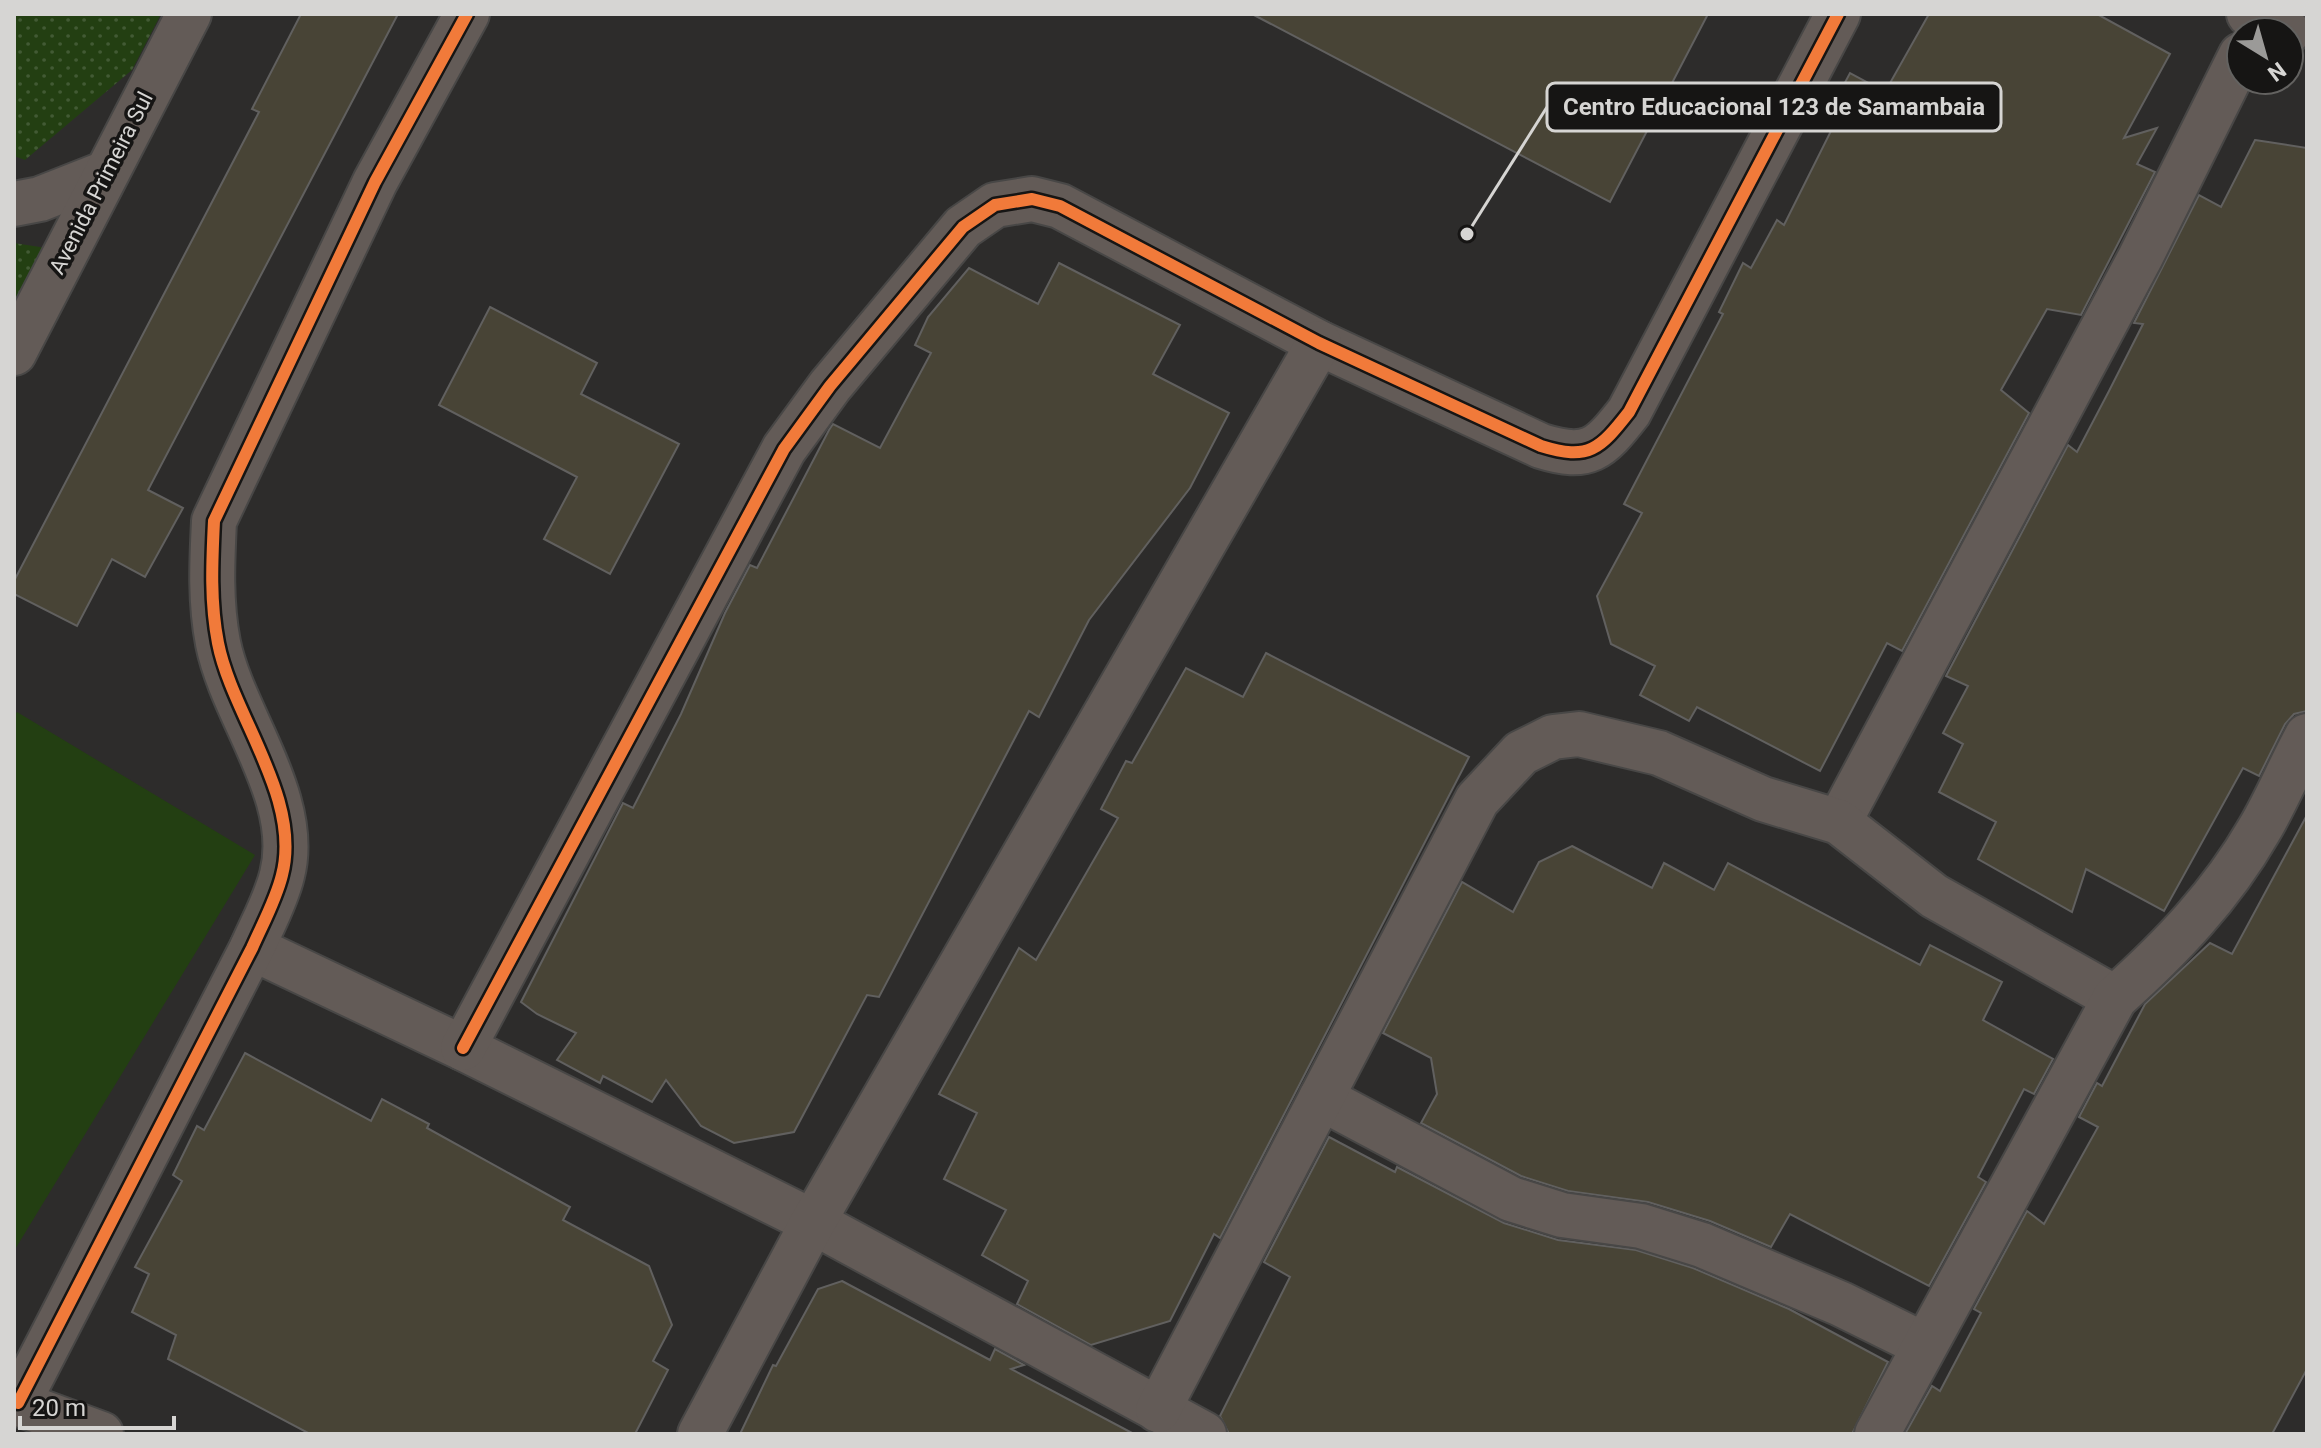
<svg xmlns="http://www.w3.org/2000/svg" width="2321" height="1448" viewBox="0 0 2321 1448" font-family="Roboto,sans-serif">
<style>
.park{fill:url(#park-dots)}
.pitch{fill:#233f12}
.building{fill:#484436;stroke:#61605f;stroke-width:2}
.lines{fill:none;stroke-linecap:round;stroke-linejoin:round}
.minor-casing{stroke:#484746;stroke-width:48}
.minor{stroke:#635b57;stroke-width:44}
.cycleway-casing{stroke:#161514;stroke-width:17}
.cycleway{stroke:#f17a3a;stroke-width:12}
.labels{text-anchor:middle;dominant-baseline:central;stroke-width:7;stroke-linejoin:round;paint-order:stroke}
.street-label{font-size:22px;fill:#d6d5d3;stroke:#161514}
.leader{fill:none;stroke:#d6d5d3;stroke-width:3}
.callout-dot{fill:#d6d5d3;stroke:#161514;stroke-width:3}
.callout{fill:#161514;stroke:#d6d5d3;stroke-width:3}
.callout-label{font-size:24px;text-anchor:middle;font-weight:bold;fill:#d6d5d3}
</style>
<defs>
<pattern id="park-dots" width="8" height="8" patternUnits="userSpaceOnUse" patternTransform="scale(2)"><rect width="8" height="8" fill="#233f12"/><path d="M2 2h.1M6 6h.1" fill="none" stroke="#425a34" stroke-width="1.8" stroke-linecap="round"/></pattern>
</defs>
<rect width="100%" height="100%" fill="#2d2c2b"/>
<g class="park">
<path d="M14 14H161L132 70 25 160 14 156Z"/>
<path d="M14 243 53 249 14 316Z"/>
</g>
<path class="pitch" d="M17 712 255 855 14 1251V717Z"/>
<g class="building">
<path d="M301 14H398L148 490 183 508 145 577 112 559 77 626 14 594V581L259 112 252 109Z"/>
<path d="M1252 14H1708L1610 202Z"/>
<path d="M1929 14H2097L2170 54 2124 138 2157 128 2137 164 2155 172 2081 315 2047 309 2001 390 2029 413 1902 651 1887 643 1820 771 1697 707 1689 721 1640 695 1655 666 1611 644 1597 596 1642 513 1624 504 1723 314 1719 312 1743 263 1751 268 1777 220 1784 225 1833 127 1824 122 1850 73 1885 92Z"/>
<path d="M2255 140 2307 148V711L2294 714 2285 724 2259 776 2243 768 2164 911 2086 869 2072 912 1978 859 1996 822 1939 792 1963 744 1943 733 1968 686 1946 676 2068 445 2077 452 2109 391 2143 324 2134 323 2199 195 2221 207Z"/>
<path d="M1059 263 1180 325 1153 374 1229 413 1190 488 1089 620 1039 717 1029 711 879 997 867 995 794 1132 734 1143 701 1126 666 1080 652 1102 603 1076 600 1083 557 1060 576 1033 537 1014 521 1002 623 803 633 808 681 714 725 613 750 565 757 568 829 430 833 424 880 448 931 353 915 345 928 317 969 268 1038 304Z"/>
<path d="M490 307 597 363 581 394 679 444 610 574 544 539 577 477 439 405Z"/>
<path d="M1266 653 1469 757 1220 1238 1214 1234 1170 1321 1091 1345 1017 1304 1028 1281 982 1255 1006 1210 944 1179 977 1113 939 1094 1019 948 1036 960 1118 818 1101 809 1126 761 1132 763 1186 668 1243 697Z"/>
<path d="M2307 815V1369L2272 1434H1905L1932 1386 1940 1391 1981 1313 1974 1309 2027 1211 2044 1224 2098 1127 2079 1117 2097 1083 2102 1086 2145 1004 2210 943 2232 954Z"/>
<path d="M1572 846 1652 888 1664 863 1714 890 1728 863 1920 965 1930 945 2002 982 1983 1020 2053 1059 2034 1094 2024 1089 1978 1177 1986 1182 1929 1286 1790 1214 1771 1247 1710 1221 1648 1202 1568 1191 1521 1176 1421 1123 1437 1094 1431 1058 1383 1033 1462 882 1513 912 1539 862Z"/>
<path d="M245 1053 371 1121 382 1099 429 1124 427 1128 570 1207 563 1220 649 1266 672 1325 653 1361 668 1370 635 1434H310L168 1359 176 1335 132 1312 149 1274 135 1267 182 1181 173 1175 197 1126 204 1130Z"/>
<path d="M1329 1137 1395 1172 1397 1167 1504 1223 1558 1240 1636 1250 1693 1268 1789 1309 1888 1362 1852 1434H1229L1220 1416 1290 1277 1264 1262Z"/>
<path d="M842 1281 990 1360 995 1349 1024 1365 1011 1369 1134 1434H740L773 1365 776 1366 818 1289Z"/>
</g>
<g class="lines">
<defs>
<g id="minor">
<path d="M2249 14 2288 32"/>
<path d="M14 204 40 199 106 173"/>
<path d="M14 353 189 14"/>
<path d="M1839 822 2140 258 2241 55"/>
<path d="M252 948 463 1048 813 1222 1204 1434"/>
<path d="M463 1048 784 449 830 386 963 227 995 205 1032 199 1060 206 1319 343 1541 446C1589 461 1600 449 1629 412L1838 14"/>
<path d="M1321 1098 1511 1199 1562 1215 1641 1226 1702 1245 1841 1304 1924 1345"/>
<path d="M14 1402 101 1434"/>
<path d="M18 1403 252 948C262 925 276 900 282 875 302 798 232 715 218 643 210 602 212 562 214 521L375 182 467 14"/>
<path d="M1158 1410 1477 800 1521 753 1553 737 1579 734 1659 753 1763 799 1839 822 1934 896 2115 998"/>
<path d="M700 1434 813 1222 1319 343"/>
<path d="M1877 1434 2115 998C2171 948 2221 896 2259 830 2277 800 2290 767 2307 736"/>
</g>
</defs>
<use href="#minor" class="minor-casing"/>
<use href="#minor" class="minor"/>
<defs>
<g id="cycleway">
<path d="M463 1048 784 449 830 386 963 227 995 205 1032 199 1060 206 1319 343 1541 446C1589 461 1600 449 1629 412L1838 14"/>
<path d="M18 1403 252 948C262 925 276 900 282 875 302 798 232 715 218 643 210 602 212 562 214 521L375 182 467 14"/>
</g>
</defs>
<use href="#cycleway" class="cycleway-casing"/>
<use href="#cycleway" class="cycleway"/>
</g>
<g class="labels">
<g class="street-label">
<text transform="translate(101 183) rotate(-63)">Avenida Primeira Sul</text>
</g>
</g>
<path class="leader" d="M1467 234L1547 107"/>
<circle class="callout-dot" cx="1467" cy="234" r="8"/>
<rect class="callout" x="1547" y="83" width="454" height="48" rx="8"/>
<g class="callout-label">
<text x="1774" y="115">Centro Educacional 123 de Samambaia</text>
</g>
<rect width="2321" height="1448" fill="none" stroke="#d6d5d3" stroke-width="32"/>
<g transform="translate(2265 56) rotate(143)"><circle r="38" fill="#161514" stroke="#636260" stroke-width="2"/>
<path d="M0-6L14 30L0 20L-14 30Z" fill="#9b9a98"/>
<text y="-12" font-size="22" font-weight="bold" text-anchor="middle" fill="#d6d5d3">N</text>
</g>
<path d="M20 1416v12h154v-12" fill="none" stroke="#d6d5d3" stroke-width="4"/>
<text x="32" y="1416" font-size="24" fill="#d6d5d3" stroke="#161514" stroke-width="6" paint-order="stroke">20 m</text>
</svg>
